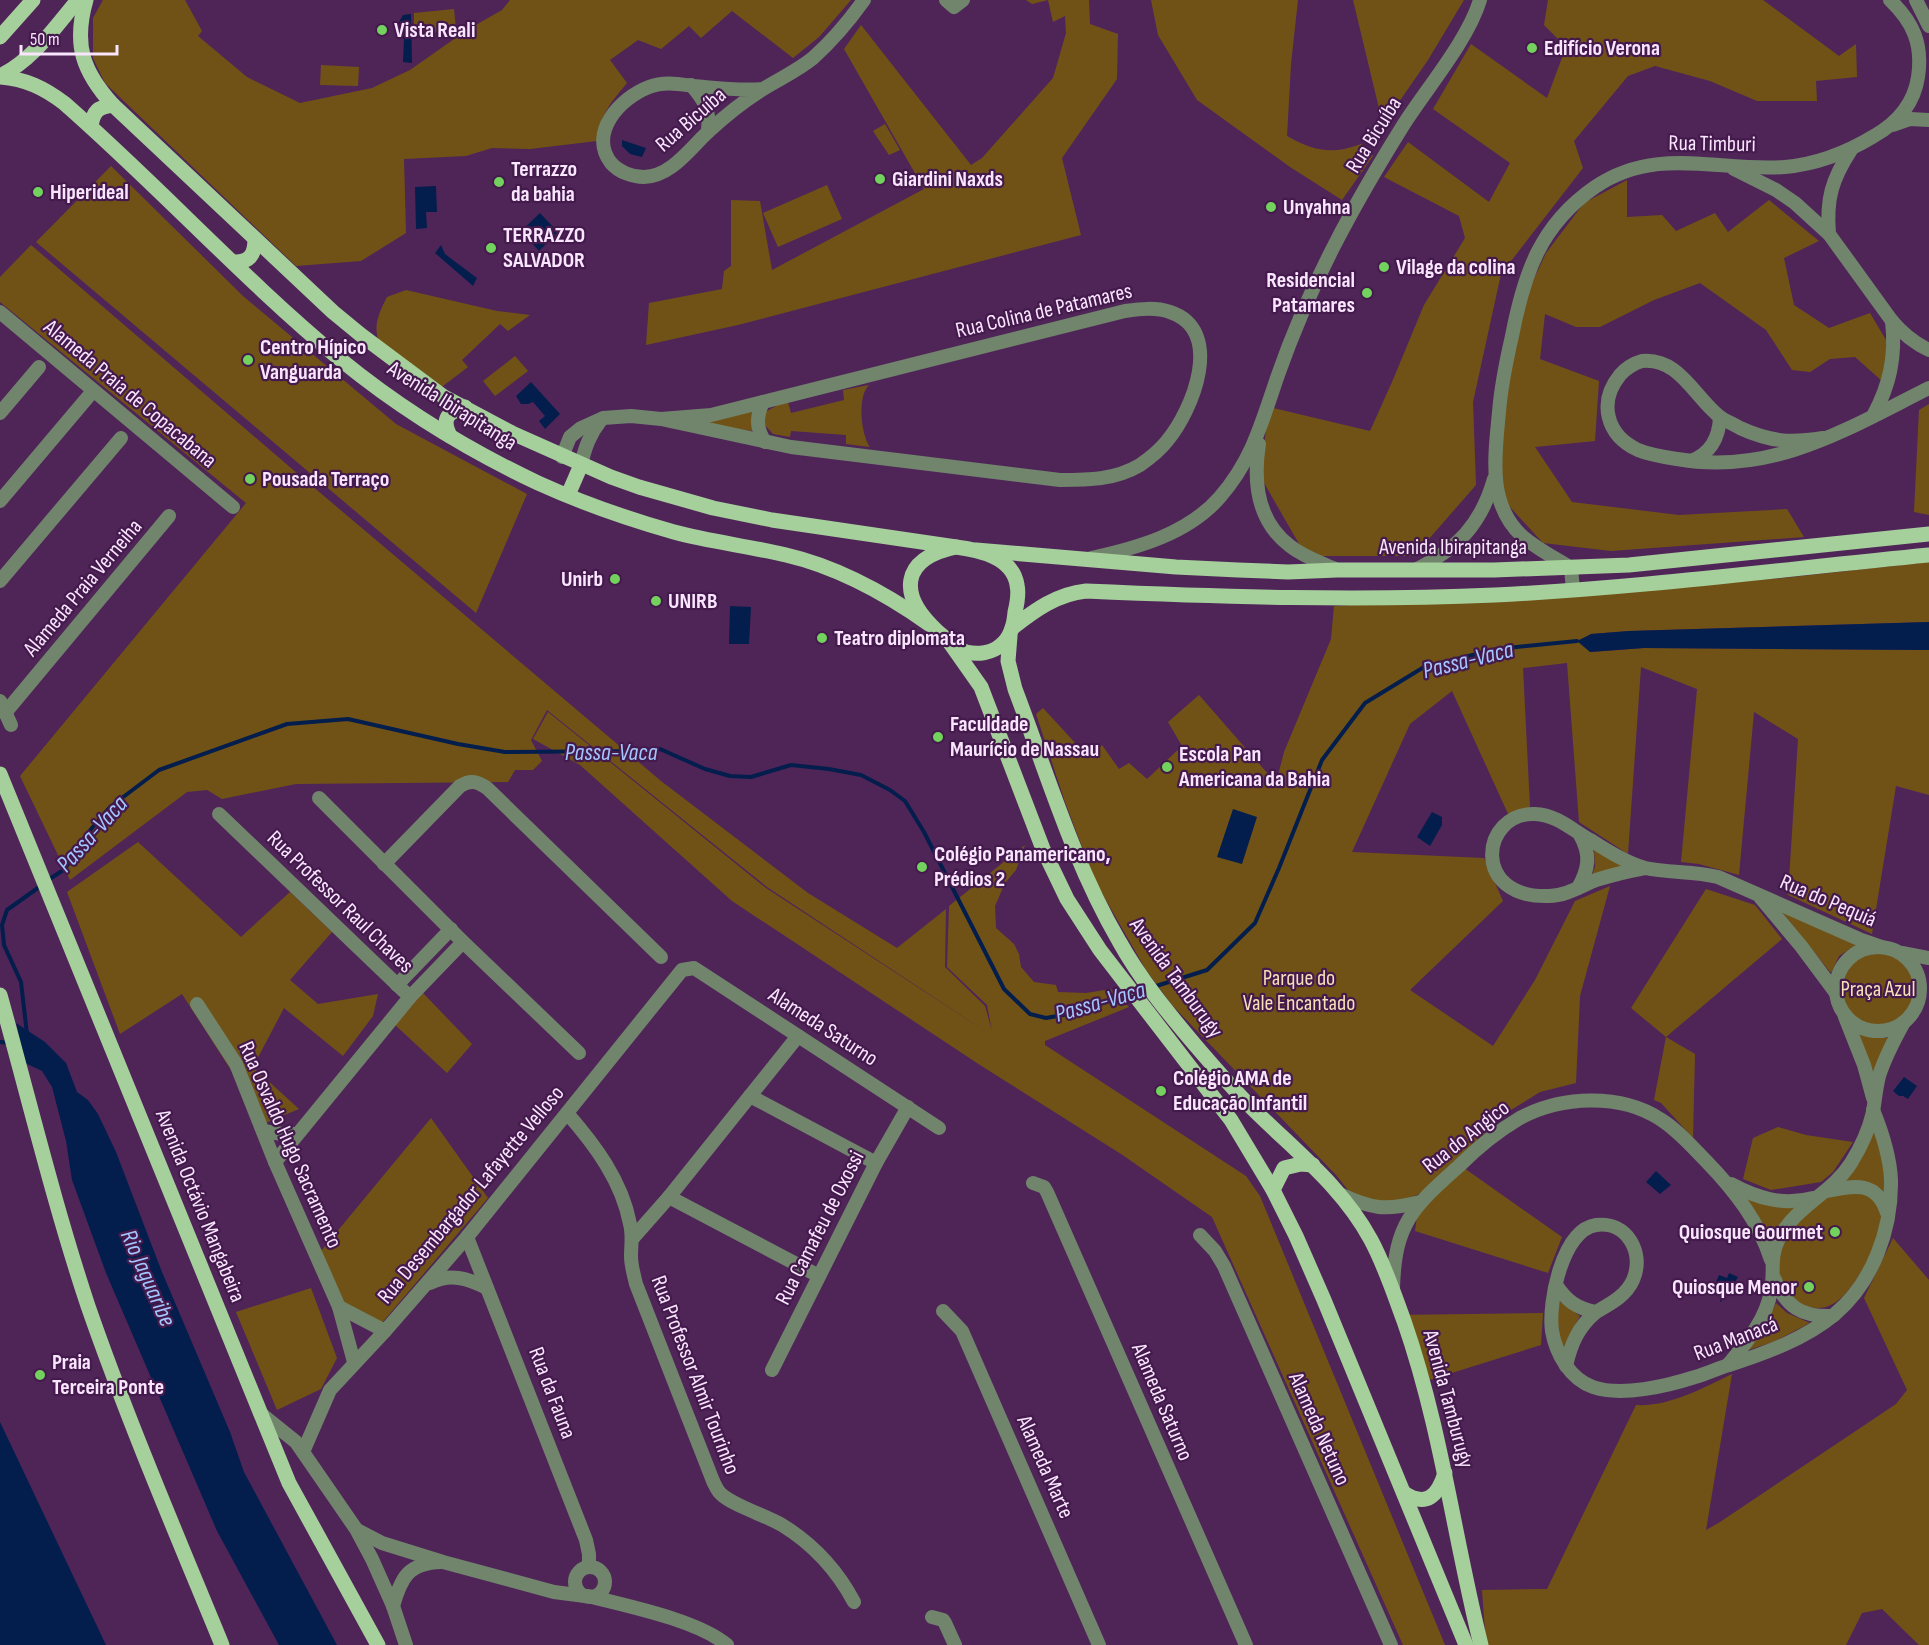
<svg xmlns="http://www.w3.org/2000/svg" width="1929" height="1645" viewBox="0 0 1929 1645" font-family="'Sofia Sans Condensed',sans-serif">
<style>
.green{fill:#715216}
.water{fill:#031e4d}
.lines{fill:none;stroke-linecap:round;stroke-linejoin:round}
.stream{stroke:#031e4d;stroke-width:4}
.minor{stroke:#70856c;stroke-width:14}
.major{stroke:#a5cf9b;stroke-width:15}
.poi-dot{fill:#72d25d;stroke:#441a4d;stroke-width:2}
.labels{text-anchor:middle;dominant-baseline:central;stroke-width:4.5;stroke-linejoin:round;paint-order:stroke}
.poi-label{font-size:22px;font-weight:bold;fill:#f9e5fe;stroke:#441a4d;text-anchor:start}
.street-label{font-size:22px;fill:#f9e5fe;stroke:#441a4d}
.park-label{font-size:22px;fill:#f7dfb7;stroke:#441a4d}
.water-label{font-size:24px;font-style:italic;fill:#a3c6fe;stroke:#441a4d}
</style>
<rect width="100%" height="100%" fill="#4f2558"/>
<g class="green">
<path d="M103 0H185L202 31 198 36 247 77 300 103 372 88 410 70 467 30 502 10 510 0H851L819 37 793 58 732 11 701 38 689 26 661 49 638 40 610 60 627 83C609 105 602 112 597 141L530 149 492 148 466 156 404 159 406 233 361 261 296 266 105 83 93 58V18Z"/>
<path d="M1026 0H1089L1090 24 1118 34 1117 79 1062 158 1081 235 738 325 646 345 649 303 722 289 724 271 731 266V200L760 201 772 270 924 189 844 49 861 25 971 165 982 158 1053 78 1066 33 1065 16 1053 22 1048 0 1032 4Z"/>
<path d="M1151 0H1298L1291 64 1287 136C1313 151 1332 155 1361 144L1373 156 1342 200 1290 167 1197 100 1158 35Z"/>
<path d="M1353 0H1464L1428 60 1383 125Z"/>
<path d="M1548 0H1763L1839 56 1856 44 1857 77 1816 81 1817 101H1757L1710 81 1655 66 1628 76 1574 141 1583 168 1501 274 1473 402 1476 485 1414 556H1306L1260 476 1269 407 1370 431 1392 382 1424 305 1465 238 1459 216 1384 177 1408 142 1489 202 1510 163 1433 109 1471 44 1547 98 1566 47 1544 25Z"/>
<path d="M454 9 456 30 414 35V13Z"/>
<path d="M321 65 359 67 358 86 320 85Z"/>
<path d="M885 124 900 150 889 155 873 131Z"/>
<path d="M111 166 243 296 396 424 527 494 476 613 36 242Z"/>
<path d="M1627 180V217L1662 215 1676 231 1715 213 1728 232 1769 200 1819 241 1784 258 1794 305 1829 328 1870 313 1889 345 1882 381 1855 357 1830 359 1810 372 1792 370 1766 330 1700 283 1654 300 1600 327H1576L1545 314 1540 359 1599 381 1595 441 1535 447 1572 502 1679 515 1787 509 1804 537 1611 551 1543 543 1497 493 1496 410 1516 317 1546 253 1584 203Z"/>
<path d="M827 185 842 219 778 247 763 213Z"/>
<path d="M31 245 305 480 661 781 808 893 897 948 946 909 945 967 985 1006 992 1031 987 1005 947 967 949 906 1025 845 1016 870 1005 883 995 906 996 928 1014 944 1019 954 1021 967 1034 982 1056 985 1058 992 1086 993 1111 989 1129 1007 1045 1041V1045L1246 1176 1260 1196 1445 1645H1403L1212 1217 1121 1154 980 1065 732 901 580 765 533 739 548 712 766 888 994 1037 767 887 547 710 531 740 542 761 533 770H515L508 782 296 784 222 799 207 790 187 792 70 880 20 776 246 503 0 302V277Z"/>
<path d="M406 290 497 311 530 315 508 331 500 324 462 360 468 367 443 386 437 387 380 344C372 327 379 313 387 297Z"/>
<path d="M515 356 528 371 495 396 483 381Z"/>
<path d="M869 385C857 396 861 435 870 447L846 444V435L791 431 790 437 773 434 764 424 765 412 778 405 788 402 791 413 844 400 843 390Z"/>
<path d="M1929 404V515L1914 512 1919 410Z"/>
<path d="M752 411V431L698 424Z"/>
<path d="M1929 562V622L1629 631 1591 634 1590 652 1644 648 1929 650V795L1896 786 1872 934 1788 895 1798 739 1754 712 1739 875 1699 864 1681 862 1697 689 1641 667 1628 854 1579 822 1567 663 1523 668 1530 807 1509 816 1452 691 1410 724 1352 852 1484 858 1503 901 1410 990 1493 1046 1535 980 1575 901 1610 886 1580 996 1576 1083 1540 1092 1506 1113 1424 1192 1400 1202 1365 1200 1348 1190 1336 1175 1172 1005 1146 970 1095 881 1065 802 1036 714 1043 708 1089 758 1102 745 1119 769 1129 763 1147 779 1182 746 1168 722 1199 695 1276 783 1284 752 1331 639 1334 606 1573 594 1783 578Z"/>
<path d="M138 842 241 937 290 892 332 932 290 980 318 1004 378 994 373 1016 343 1056 284 1008 253 1067 299 1109 265 1123 182 994 120 1034 67 892Z"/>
<path d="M1594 849 1628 867 1591 877 1595 867Z"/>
<path d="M1706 889 1755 905 1782 939 1666 1037 1695 1054 1693 1138 1661 1103 1654 1100 1666 1037 1631 1008Z"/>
<path d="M1781 911 1856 945 1839 956 1831 973Z"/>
<circle cx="1878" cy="989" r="36"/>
<path d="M422 992 472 1044 447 1073 394 1024Z"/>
<path d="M1858 1032 1877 1038H1888L1872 1075Z"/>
<path d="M431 1118 488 1198 381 1324 346 1306 321 1251Z"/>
<path d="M1872 1124 1882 1156 1886 1195 1881 1190 1841 1183Z"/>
<path d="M1778 1127 1806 1135 1853 1142 1833 1172 1821 1182 1771 1190 1743 1179 1753 1138Z"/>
<path d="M1464 1168 1562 1237 1548 1273 1415 1231 1417 1216 1428 1200Z"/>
<path d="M1855 1192 1871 1196C1874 1201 1878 1206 1880 1212 1886 1228 1873 1250 1866 1264 1852 1287 1833 1321 1800 1303 1793 1299 1783 1288 1780 1279 1770 1249 1804 1204 1832 1195 1839 1193 1847 1193 1855 1192Z"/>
<path d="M1742 1196C1761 1205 1776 1208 1798 1207L1771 1240 1756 1212Z"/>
<path d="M1893 1238 1929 1280V1645H1919L1882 1609 1862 1613 1846 1645H1486L1482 1590 1547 1589 1636 1405C1669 1407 1703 1388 1732 1374L1706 1530 1720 1522 1896 1404 1907 1390 1864 1298Z"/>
<path d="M311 1288 337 1358 321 1389 277 1410 236 1312Z"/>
<path d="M1559 1301 1580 1316 1568 1338 1564 1353C1557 1336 1555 1319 1559 1301Z"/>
<path d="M1776 1303 1787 1313 1810 1323 1773 1342 1745 1351 1768 1319Z"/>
<path d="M1543 1313 1541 1345 1423 1382 1396 1315Z"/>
</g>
<g class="water">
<path d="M411 14 412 63 403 62 404 39 399 35V22L403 15Z"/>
<path d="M622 140 646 148 642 157 630 154 622 146Z"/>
<path d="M436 186 437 212H426L427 228 416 229 415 187Z"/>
<path d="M540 213 558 232 539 251 521 231Z"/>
<path d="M441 245 445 254 477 278 473 286 435 253Z"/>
<path d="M531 382 560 414 545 429 539 421 545 416 533 402 528 404H521L516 396Z"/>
<path d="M730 606 751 607 749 644H729Z"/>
<path d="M1929 622V650L1644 648 1590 652 1577 641 1591 634 1629 631Z"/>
<path d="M1233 809 1257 817 1242 864 1217 857Z"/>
<path d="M1432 812 1442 817V825L1430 846 1417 837Z"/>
<path d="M16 1023 45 1042 66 1063 77 1092 88 1100 98 1114 116 1152 162 1272 230 1432 244 1472 337 1645H279L217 1531 106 1273 72 1180 66 1141 52 1087 42 1071 25 1063Z"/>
<path d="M1904 1077 1917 1086 1908 1099 1903 1096H1899L1893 1091Z"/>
<path d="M1656 1171 1671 1185 1660 1194 1646 1182Z"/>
<path d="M1729 1273 1738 1277 1732 1287 1728 1288 1721 1302H1720L1725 1287 1716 1282 1719 1275 1727 1278Z"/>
<path d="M0 1422 10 1443 106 1645H0Z"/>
</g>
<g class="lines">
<g class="stream">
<path d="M48 880 65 869 86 835 110 807 159 770 287 724 348 719 458 744 505 752 638 751 660 749 705 769 730 776 751 777 791 765 829 769 861 775 890 790 905 801 924 832 1004 989 1030 1014 1046 1018 1063 1015 1129 995"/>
<path d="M1153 987 1207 970 1255 923 1279 868 1322 760 1365 703 1424 667 1497 649 1577 641"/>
<path d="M27 1034 21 982 4 945 2 925 7 910 42 885"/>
<path d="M0 1042 10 1043"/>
</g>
<g class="minor">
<path d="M946 0 954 7 963 0"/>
<path d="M1916 0 1929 26"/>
<path d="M691 85C705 101 710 110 708 131"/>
<path d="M762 89C739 91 717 88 694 86 679 84 664 81 649 87 620 98 588 133 611 163 619 172 632 177 644 177 672 176 690 148 709 131 725 116 744 101 763 89 779 79 797 71 813 58 832 41 849 21 864 0"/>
<path d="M1893 125 1910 119 1929 120"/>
<path d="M1734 169 1776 190 1795 203 1829 234 1892 321C1903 334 1914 343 1929 350"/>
<path d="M1829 234C1826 199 1832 179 1851 150"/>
<path d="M0 312 233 507"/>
<path d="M763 402C756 417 756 428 765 442"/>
<path d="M0 413 39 367"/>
<path d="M1873 416C1890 385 1896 356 1892 321"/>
<path d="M1823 438C1790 443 1771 442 1740 428 1733 424 1726 421 1720 417 1695 398 1679 357 1642 361 1634 363 1625 369 1620 375 1598 402 1606 435 1638 450 1650 455 1664 457 1677 459 1772 476 1847 429 1929 388"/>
<path d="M1259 444C1253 482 1257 521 1290 546 1304 557 1322 563 1337 570"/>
<path d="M562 457 570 437 581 428 603 418 631 416 661 419 791 447 1060 480C1088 480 1115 480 1140 465 1150 458 1160 450 1167 441 1193 410 1225 330 1170 312 1155 307 1140 309 1125 311L711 415 661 419"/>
<path d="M1691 461C1711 453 1719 438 1720 417"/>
<path d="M581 465C585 447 590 434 601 420"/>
<path d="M0 501 93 391"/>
<path d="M1091 558C1137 548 1188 534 1220 497 1253 459 1262 421 1278 375 1309 286 1354 204 1404 124 1427 88 1468 40 1480 0"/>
<path d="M1415 570C1457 549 1481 525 1494 479"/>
<path d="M0 581 121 438"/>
<path d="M1573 590 1571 568C1555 558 1537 549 1522 536 1487 504 1495 455 1499 412 1501 387 1506 362 1512 336 1524 274 1540 225 1595 187 1657 145 1718 172 1785 167 1818 164 1846 153 1874 136 1897 123 1914 104 1918 77 1923 44 1913 22 1890 0"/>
<path d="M0 701 11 725"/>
<path d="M5 713 169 516"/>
<path d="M319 798 463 942 579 1053"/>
<path d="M219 814 410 997 275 1162"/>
<path d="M384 864 460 786C471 779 478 782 487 788L661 957"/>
<path d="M1645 868C1629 871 1612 875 1596 880 1581 886 1566 896 1549 896 1470 899 1481 812 1535 814 1558 815 1573 831 1592 841 1608 851 1627 863 1645 868 1669 873 1694 871 1718 877L1859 939 1882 947"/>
<path d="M1578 888C1589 869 1591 854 1580 835"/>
<path d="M1760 897 1801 946 1836 993"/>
<circle cx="1878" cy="989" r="42"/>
<path d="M1902 953 1929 958"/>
<path d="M397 985 451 929"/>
<path d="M410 997 463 942"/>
<path d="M197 1004 236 1064 275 1162 339 1307 354 1362"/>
<path d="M1845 1017 1864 1065 1873 1098"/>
<path d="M750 1096 876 1163"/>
<path d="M567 1113C595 1145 622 1181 630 1224 633 1235 631 1245 631 1256 631 1266 634 1275 636 1284L713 1481C715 1485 717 1490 720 1493 731 1505 765 1515 782 1525 813 1544 837 1570 854 1602"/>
<path d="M263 1131 282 1134H297"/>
<path d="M1033 1183 1044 1187 1047 1192 1246 1645"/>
<path d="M1731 1184C1757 1198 1783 1206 1813 1198"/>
<path d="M1827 1191C1855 1185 1877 1181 1887 1213"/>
<path d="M1340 1194C1372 1209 1385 1211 1420 1202"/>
<path d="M669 1197 819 1276"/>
<path d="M1200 1235 1215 1251 1224 1266 1391 1645"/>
<path d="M467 1237 586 1540 589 1554V1567"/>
<path d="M632 1239 669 1197 798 1036"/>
<path d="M1774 1278C1786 1307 1801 1317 1833 1316"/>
<path d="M430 1283C450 1273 467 1278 487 1288"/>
<path d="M1556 1285C1567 1301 1576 1308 1596 1312 1610 1304 1626 1296 1633 1280 1645 1253 1627 1221 1596 1225 1562 1230 1548 1303 1552 1331 1556 1354 1570 1379 1593 1387 1621 1397 1667 1386 1695 1377 1707 1374 1718 1368 1729 1365 1766 1353 1805 1339 1835 1314 1873 1282 1892 1229 1891 1180 1890 1156 1882 1132 1873 1110"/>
<path d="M1393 1288C1395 1223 1412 1208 1459 1166 1477 1148 1498 1131 1520 1118 1561 1096 1620 1093 1660 1119 1678 1130 1692 1147 1707 1162 1735 1191 1759 1222 1771 1260"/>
<path d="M339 1307 385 1331"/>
<path d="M943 1311 962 1331 1099 1645"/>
<path d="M1728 1365C1746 1343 1766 1320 1771 1291 1775 1271 1769 1258 1779 1238 1797 1205 1832 1193 1851 1163 1861 1147 1869 1129 1873 1112 1875 1100 1876 1088 1879 1076 1885 1057 1894 1040 1904 1022"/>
<path d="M1566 1366C1571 1344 1578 1327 1596 1312"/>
<path d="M772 1370 876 1163 908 1107"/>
<path d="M260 1413 296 1442 356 1529 372 1559 393 1606 406 1645"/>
<path d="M303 1452 330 1390 385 1331 467 1237 682 970 694 968 939 1128"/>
<path d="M357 1530 382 1543 443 1562 554 1592 585 1596"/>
<circle cx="590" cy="1582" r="15"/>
<path d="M588 1596C627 1606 697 1620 727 1645"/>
<path d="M393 1606C401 1578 408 1563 441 1562"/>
<path d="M932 1617 943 1620 945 1623 955 1645"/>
</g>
<g class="major">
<path d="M86 0C73 45 83 72 113 105L333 312 361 335 444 397 512 433 611 477 639 487 713 508 772 520 956 547"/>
<path d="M0 37 33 0"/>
<path d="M0 76C33 60 55 27 78 0"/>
<path d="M0 77C26 79 44 88 64 103 159 186 244 280 341 360 401 409 468 450 538 483 582 503 628 519 674 532 711 542 749 546 786 555 838 567 885 593 929 624"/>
<path d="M91 127C93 111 98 107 113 105"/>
<path d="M233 262C249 263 255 255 255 239"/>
<path d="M450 436C441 418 448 412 465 407"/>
<path d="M568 495 581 465"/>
<path d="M956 547C979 550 1013 557 1017 585 1019 594 1017 604 1015 612 1014 625 1011 637 1001 645 992 653 978 655 966 652 955 648 946 639 937 631 898 595 900 559 956 547Z"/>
<path d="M976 550 1176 567 1238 570 1288 572 1337 570H1494L1629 565 1929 534"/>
<path d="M1012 628C1035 610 1057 594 1086 591 1223 597 1358 601 1495 595 1640 588 1784 569 1929 555"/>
<path d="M1010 636 1008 661 1015 689C1047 773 1073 862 1119 941 1140 979 1168 1013 1196 1046 1214 1067 1232 1088 1251 1107 1294 1150 1342 1186 1371 1240 1385 1266 1394 1294 1404 1321 1441 1427 1454 1537 1481 1645"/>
<path d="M950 643 981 687 1043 849 1067 899 1100 950 1231 1120 1273 1190 1296 1236 1324 1300 1466 1645"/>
<path d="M0 774 289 1483 378 1645"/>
<path d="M0 995C29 1099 54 1204 88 1306 128 1421 176 1533 222 1645"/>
<path d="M1273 1190 1284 1168 1301 1164 1313 1165"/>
<path d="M1404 1493C1427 1508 1438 1495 1445 1473"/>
</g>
</g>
<g class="poi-dot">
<circle cx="382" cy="30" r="6"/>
<circle cx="1532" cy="48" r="6"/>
<circle cx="880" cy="179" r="6"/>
<circle cx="499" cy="182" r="6"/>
<circle cx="38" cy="192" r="6"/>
<circle cx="1271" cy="207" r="6"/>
<circle cx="491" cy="248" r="6"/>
<circle cx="1384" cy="267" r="6"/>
<circle cx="1367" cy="293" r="6"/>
<circle cx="248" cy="360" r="6"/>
<circle cx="250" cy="479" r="6"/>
<circle cx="615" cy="579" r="6"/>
<circle cx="656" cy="601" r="6"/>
<circle cx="822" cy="638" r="6"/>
<circle cx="938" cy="737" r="6"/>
<circle cx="1167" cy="767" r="6"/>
<circle cx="922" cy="867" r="6"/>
<circle cx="1161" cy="1091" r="6"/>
<circle cx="1835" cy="1232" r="6"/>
<circle cx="1809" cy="1287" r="6"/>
<circle cx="40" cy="1375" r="6"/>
</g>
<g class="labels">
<g class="poi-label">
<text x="394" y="30">Vista Reali</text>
<text x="1544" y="48">Edifício Verona</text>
<text x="511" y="169">Terrazzo<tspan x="511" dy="25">da bahia</tspan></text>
<text x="892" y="179">Giardini Naxds</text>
<text x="50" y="192">Hiperideal</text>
<text x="1283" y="207">Unyahna</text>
<text x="503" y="235">TERRAZZO<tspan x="503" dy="25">SALVADOR</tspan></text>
<text x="1396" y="267">Vilage da colina</text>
<text x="1355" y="280" text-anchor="end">Residencial<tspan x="1355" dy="25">Patamares</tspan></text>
<text x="260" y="347">Centro Hípico<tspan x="260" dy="25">Vanguarda</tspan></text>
<text x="262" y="479">Pousada Terraço</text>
<text x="603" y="579" text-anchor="end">Unirb</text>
<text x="668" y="601">UNIRB</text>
<text x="834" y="638">Teatro diplomata</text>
<text x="950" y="724">Faculdade<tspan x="950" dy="25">Maurício de Nassau</tspan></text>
<text x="1179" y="754">Escola Pan<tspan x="1179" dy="25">Americana da Bahia</tspan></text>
<text x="934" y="854">Colégio Panamericano,<tspan x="934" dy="25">Prédios 2</tspan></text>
<text x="1173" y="1078">Colégio AMA de<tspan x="1173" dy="25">Educação Infantil</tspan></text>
<text x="1823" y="1232" text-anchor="end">Quiosque Gourmet</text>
<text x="1797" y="1287" text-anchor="end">Quiosque Menor</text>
<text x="52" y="1362">Praia<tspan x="52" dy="25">Terceira Ponte</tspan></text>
</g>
<g class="street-label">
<text transform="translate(691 120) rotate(-41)">Rua Bicuíba</text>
<text transform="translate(1374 135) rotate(-58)">Rua Bicuíba</text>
<text transform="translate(1712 144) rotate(1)">Rua Timburi</text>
<text transform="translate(1044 311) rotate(-13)">Rua Colina de Patamares</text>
<text transform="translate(130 394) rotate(40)">Alameda Praia de Copacabana</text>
<text transform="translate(452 406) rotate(32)">Avenida Ibirapitanga</text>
<text x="1453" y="547">Avenida Ibirapitanga</text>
<text transform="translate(83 588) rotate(-50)">Alameda Praia Verneiha</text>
<text transform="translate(1828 901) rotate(23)">Rua do Pequiá</text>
<text transform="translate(340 902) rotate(44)">Rua Professor Raul Chaves</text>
<text transform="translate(1176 978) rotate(54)">Avenida Tamburugy</text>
<text transform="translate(823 1027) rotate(33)">Alameda Saturno</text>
<text transform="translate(1466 1137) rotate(-38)">Rua do Angico</text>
<text transform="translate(290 1145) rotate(66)">Rua Osvaldo Hugo Sacramento</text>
<text transform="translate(471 1195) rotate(-50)">Rua Desembargador Lafayette Velloso</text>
<text transform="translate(200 1206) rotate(68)">Avenida Octávio Mangabeira</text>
<text transform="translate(820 1228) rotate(-63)">Rua Camafeu de Oxossi</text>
<text transform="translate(1736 1339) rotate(-21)">Rua Manacá</text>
<text transform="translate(695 1375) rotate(69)">Rua Professor Almir Tourinho</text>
<text transform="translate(552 1393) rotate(69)">Rua da Fauna</text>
<text transform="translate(1448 1399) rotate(75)">Avenida Tamburugy</text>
<text transform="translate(1162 1402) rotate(67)">Alameda Saturno</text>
<text transform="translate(1319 1429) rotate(66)">Alameda Netuno</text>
<text transform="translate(1045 1467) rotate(66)">Alameda Marte</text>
</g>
<g class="park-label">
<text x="1299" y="978">Parque do<tspan x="1299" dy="25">Vale Encantado</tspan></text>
<text x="1878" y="989">Praça Azul</text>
</g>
<g class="water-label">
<text transform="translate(1468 660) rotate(-14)">Passa-Vaca</text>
<text x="611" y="752">Passa-Vaca</text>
<text transform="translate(92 834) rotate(-48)">Passa-Vaca</text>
<text transform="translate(1100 1002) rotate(-16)">Passa-Vaca</text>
<text transform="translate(148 1278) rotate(66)">Rio Jaguaribe</text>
</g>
</g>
<path d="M21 45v9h96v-9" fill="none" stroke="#f9e5fe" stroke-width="3"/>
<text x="30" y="45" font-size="18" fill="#f9e5fe" stroke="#441a4d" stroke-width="4.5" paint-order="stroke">50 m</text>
</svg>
